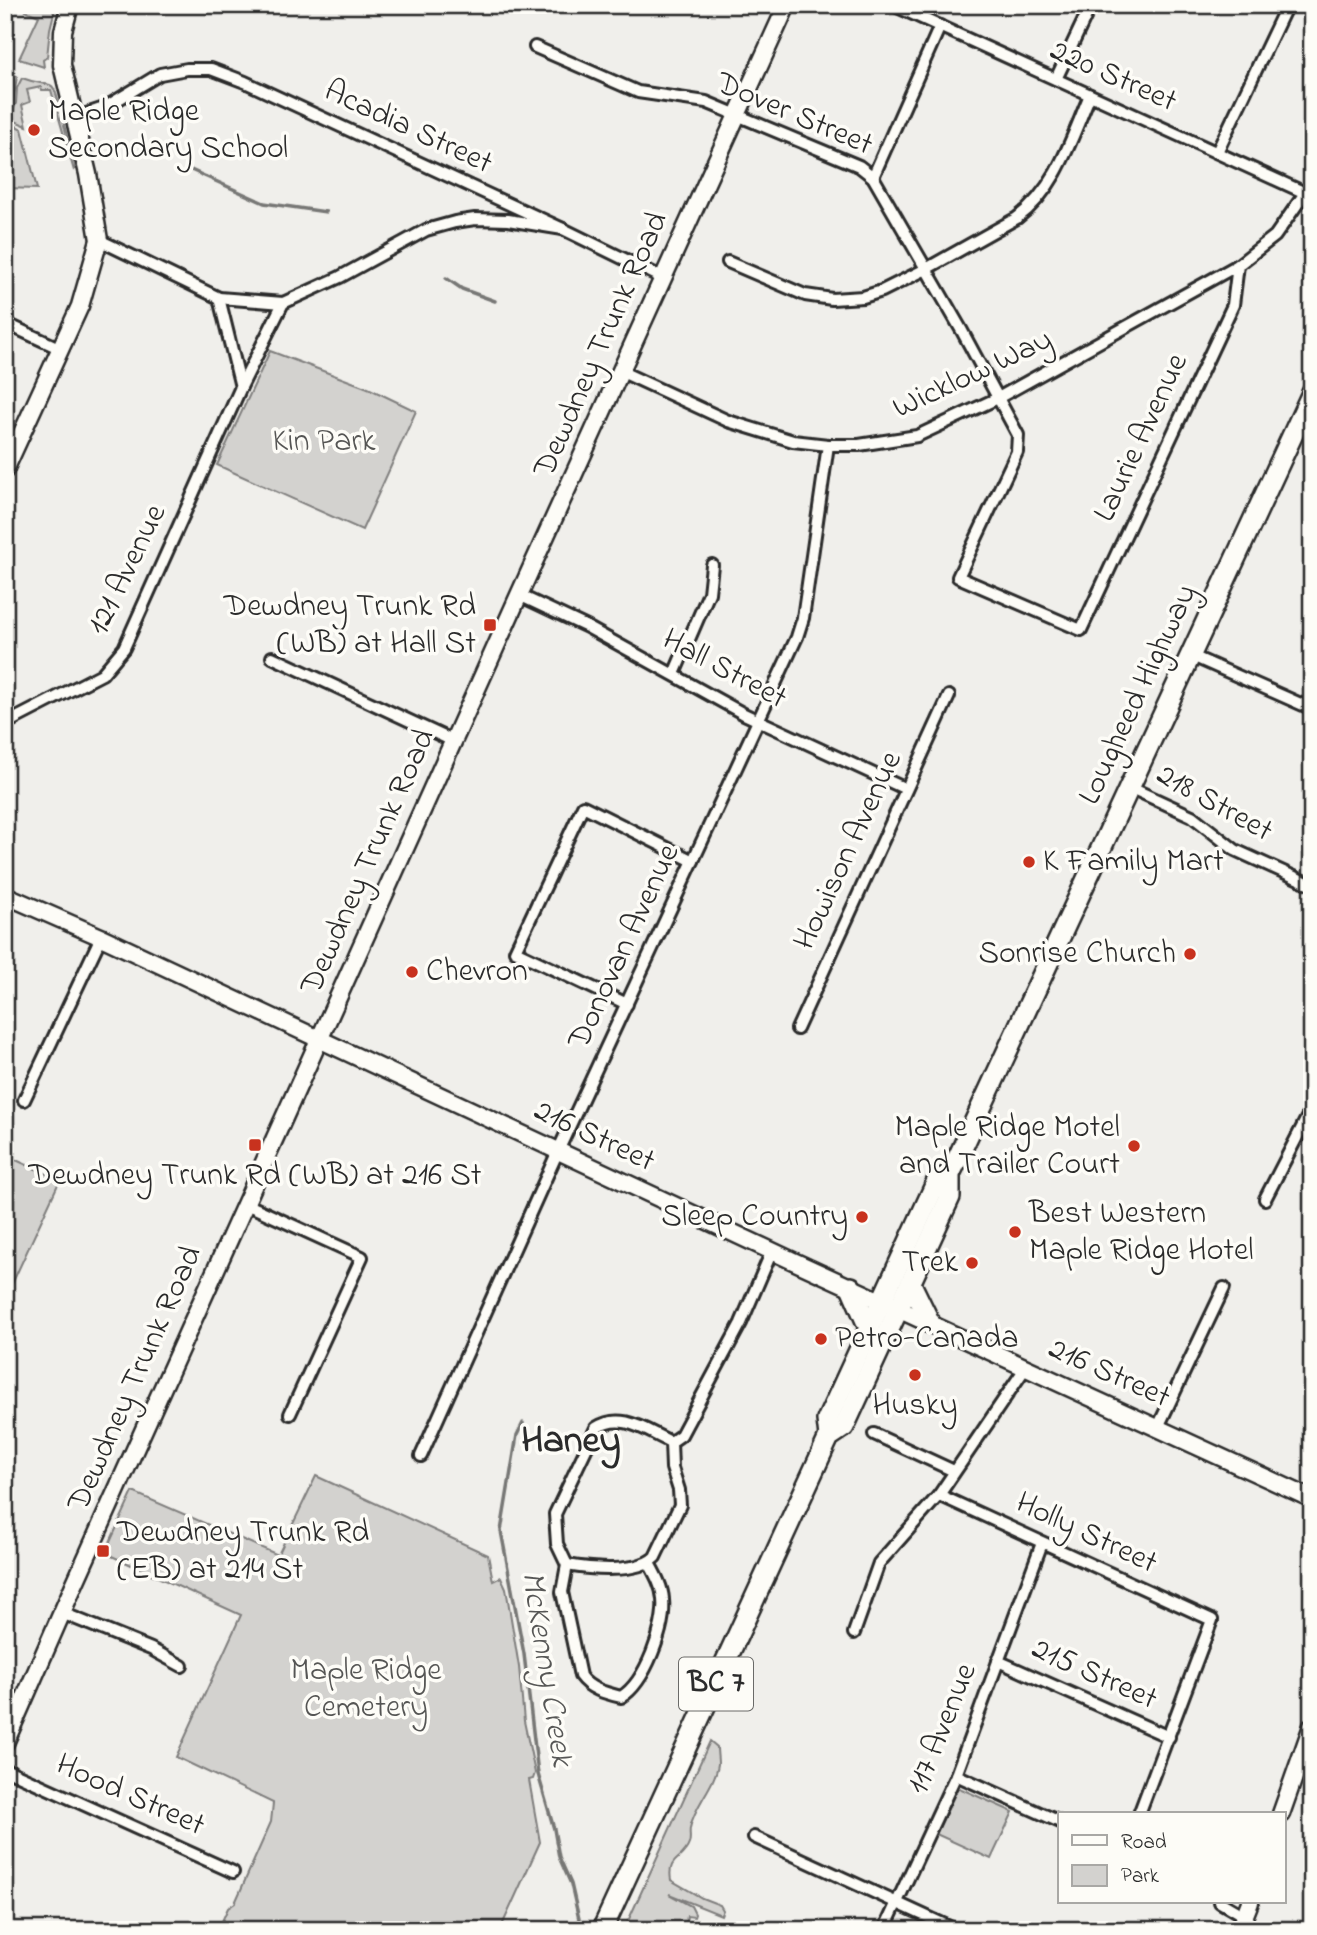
<svg xmlns="http://www.w3.org/2000/svg" width="1317" height="1935" viewBox="0 0 1317 1935" font-family="'Indie Flower',sans-serif">
<style>
.green{fill:#d3d2cf;stroke:#7f7e7d;stroke-width:2}
.lines{fill:none;stroke-linecap:round;stroke-linejoin:round}
.stream{stroke:#777775;stroke-width:3.5}
.street-casing{stroke:#2b2b2b;stroke-width:16}
.secondary-casing{stroke:#2b2b2b;stroke-width:21}
.highway-casing{stroke:#2b2b2b;stroke-width:24}
.street{stroke:#fdfcf7;stroke-width:10}
.secondary{stroke:#fdfcf7;stroke-width:16}
.highway{stroke:#fdfcf7;stroke-width:19}
.poi-dot{fill:#c8321e;stroke:#fdfcf7;stroke-width:2.5}
.labels{text-anchor:middle;dominant-baseline:central;stroke-width:7;stroke-linejoin:round;paint-order:stroke}
.shield{fill:#fdfcf7;stroke:#6a6a68;stroke-width:2}
.shield-label{font-size:30px;font-weight:bold;fill:#2b2b2b}
.street-label{font-size:32px;fill:#2b2b2b;stroke:#fdfcf7}
.poi-label{font-size:32px;fill:#2b2b2b;stroke:#fdfcf7;text-anchor:start}
.park-label{font-size:32px;fill:#555554;stroke:#fdfcf7}
.water-label{font-size:33px;font-style:italic;fill:#575756;stroke:#fdfcf7}
.district-label{font-size:38px;font-weight:bold;fill:#2b2b2b;stroke:#fdfcf7}
</style>
<rect width="100%" height="100%" fill="#f0efeb"/>
<filter id="ink" filterUnits="userSpaceOnUse"><feTurbulence type="fractalNoise" baseFrequency=".0143" numOctaves="2"/><feDisplacementMap in="SourceGraphic" scale="14" xChannelSelector="R" yChannelSelector="G"/><feConvolveMatrix kernelMatrix="1 2 1 2 8 2 1 2 1" color-interpolation-filters="sRGB"/></filter>
<g filter="url(#ink)">
<g class="green">
<path d="M29 5H56L50 29 47 57 43 60 44 67 19 59 39 16 26 11Z"/>
<path d="M5 71 17 76 13 103 8 117 5 114 10 103 5 101Z"/>
<path d="M22 78C56 91 51 72 62 115L61 119 63 121 75 166 74 171 51 90H42L41 87 27 90 30 102 22 105 27 126 10 119 16 103 17 88Z"/>
<path d="M8 122 22 129 37 189 5 188V128Z"/>
<path d="M270 351 368 388 416 411 362 530 217 465Z"/>
<path d="M5 1155 60 1180 5 1299Z"/>
<path d="M316 1476 488 1555 493 1581 501 1577 506 1588 519 1667 524 1721 535 1773 533 1779 529 1780 540 1842 500 1930H218L228 1908 235 1903 271 1822 273 1803 176 1757 241 1615 105 1553 133 1492 278 1555Z"/>
<path d="M710 1741 717 1747C717 1752 718 1759 718 1764 715 1786 694 1806 690 1828 689 1834 691 1839 689 1844 683 1861 667 1857 671 1880L702 1898 720 1905 723 1910 721 1915 669 1894 691 1906 695 1914 694 1917 687 1916 684 1930H624Z"/>
<path d="M957 1787 1013 1812 991 1859 936 1834Z"/>
</g>
<g class="lines">
<g class="stream">
<path d="M191 170 264 203 326 212"/>
<path d="M5 204H8"/>
<path d="M446 278 462 289 495 301"/>
<path d="M523 1423 517 1435 501 1531 524 1654 538 1774 554 1829 559 1857 571 1884 579 1919"/>
</g>
<defs>
<g id="street">
<path d="M893 5 1312 196"/>
<path d="M535 47 638 92 706 102 859 166 873 177 962 331 1018 435 1017 452 958 577 1081 630 1233 305 1238 265"/>
<path d="M1056 79 1091 5"/>
<path d="M74 118 104 108 160 74 187 69H211L245 82 563 229 663 278"/>
<path d="M1217 152 1287 5"/>
<path d="M873 177 940 26"/>
<path d="M99 240 219 298 283 303"/>
<path d="M728 262 805 295 832 299 863 297 882 291 926 269 1017 218C1057 188 1071 139 1090 95"/>
<path d="M219 298 241 387"/>
<path d="M5 323 61 349"/>
<path d="M620 371 728 421 793 441 828 445H859L917 436 998 398 1238 265 1275 236 1305 193"/>
<path d="M519 595 587 627 744 714 906 789"/>
<path d="M1190 655 1312 709"/>
<path d="M272 657 453 741"/>
<path d="M674 674 709 593 712 565"/>
<path d="M5 724 102 674 124 648 241 387 283 303 340 277 426 230 455 222 475 219 508 220 563 229"/>
<path d="M1129 787 1192 816 1235 850 1312 885"/>
<path d="M627 1004 515 951 583 806 693 861"/>
<path d="M797 1029 949 696"/>
<path d="M24 1100 101 937"/>
<path d="M1265 1199 1312 1108"/>
<path d="M246 1204 362 1257 290 1414"/>
<path d="M1158 1427 1224 1288"/>
<path d="M874 1434 954 1471"/>
<path d="M421 1456 558 1151 797 637 803 618 828 445"/>
<path d="M939 1495 1212 1620 1139 1814"/>
<path d="M567 1565C590 1569 637 1574 655 1557L680 1505 679 1490 672 1468 671 1442 681 1435 741 1323 772 1251"/>
<path d="M567 1565 562 1592 580 1676C589 1689 605 1693 621 1697 645 1683 666 1627 663 1599 662 1586 655 1574 649 1563"/>
<path d="M567 1565 557 1544 555 1514 596 1428C622 1411 646 1431 671 1442"/>
<path d="M62 1613 151 1649 182 1666"/>
<path d="M854 1633 879 1563 939 1495 1026 1367"/>
<path d="M998 1661 1169 1737"/>
<path d="M5 1769 233 1872"/>
<path d="M956 1775 1060 1822"/>
<path d="M754 1837 956 1930"/>
<path d="M1220 1902 1244 1916"/>
<path d="M884 1930 956 1775 1042 1543"/>
</g>
<g id="secondary">
<path d="M5 470 80 306 99 240 88 174 62 65 63 31 70 5"/>
<path d="M5 895 101 937 791 1260 1312 1499"/>
<path d="M5 1743 74 1585 519 595 787 5"/>
<path d="M1281 1814 1312 1726"/>
<path d="M1239 1930 1250 1902"/>
</g>
<g id="highway">
<path d="M911 1284 930 1323"/>
<path d="M851 1287 869 1328"/>
<path d="M829 1437 827 1420 936 1183 950 1174"/>
<path d="M602 1930 829 1437 844 1427 950 1197V1174L954 1166 1312 393"/>
</g>
</defs>
<use href="#street" class="street-casing"/>
<use href="#secondary" class="secondary-casing"/>
<use href="#highway" class="highway-casing"/>
<use href="#street" class="street"/>
<use href="#secondary" class="secondary"/>
<use href="#highway" class="highway"/>
</g>
</g>
<g class="poi-dot">
<circle cx="34" cy="130" r="7"/>
<rect x="483" y="618" width="14" height="14" rx="3.5"/>
<circle cx="1029" cy="862" r="7"/>
<circle cx="1190" cy="954" r="7"/>
<circle cx="412" cy="972" r="7"/>
<rect x="248" y="1138" width="14" height="14" rx="3.5"/>
<circle cx="1134" cy="1146" r="7"/>
<circle cx="862" cy="1217" r="7"/>
<circle cx="1015" cy="1232" r="7"/>
<circle cx="972" cy="1263" r="7"/>
<circle cx="821" cy="1339" r="7"/>
<circle cx="915" cy="1375" r="7"/>
<rect x="96" y="1544" width="14" height="14" rx="3.5"/>
</g>
<g class="labels">
<rect class="shield" x="679" y="1657.5" width="74" height="53" rx="5"/>
<g class="shield-label">
<text x="716" y="1684">BC 7</text>
</g>
<g class="street-label">
<text transform="translate(1113 77) rotate(24)">220 Street</text>
<text transform="translate(794 115) rotate(23)">Dover Street</text>
<text transform="translate(408 128) rotate(25)">Acadia Street</text>
<text transform="translate(602 345) rotate(-66)">Dewdney Trunk Road</text>
<text transform="translate(973 375) rotate(-25)">Wicklow Way</text>
<text transform="translate(1142 438) rotate(-65)">Laurie Avenue</text>
<text transform="translate(128 570) rotate(-64)">121 Avenue</text>
<text transform="translate(724 670) rotate(28)">Hall Street</text>
<text transform="translate(1139 695) rotate(-65)">Lougheed Highway</text>
<text transform="translate(1214 804) rotate(29)">218 Street</text>
<text transform="translate(849 851) rotate(-65)">Howison Avenue</text>
<text transform="translate(369 862) rotate(-66)">Dewdney Trunk Road</text>
<text transform="translate(625 947) rotate(-65)">Donovan Avenue</text>
<text transform="translate(594 1137) rotate(25)">216 Street</text>
<text transform="translate(1109 1374) rotate(24)">216 Street</text>
<text transform="translate(136 1379) rotate(-66)">Dewdney Trunk Road</text>
<text transform="translate(1086 1534) rotate(25)">Holly Street</text>
<text transform="translate(1094 1675) rotate(24)">215 Street</text>
<text transform="translate(943 1729) rotate(-68)">117 Avenue</text>
<text transform="translate(130 1796) rotate(24)">Hood Street</text>
</g>
<g class="poi-label">
<text x="48" y="112">Maple Ridge<tspan x="48" dy="37">Secondary School</tspan></text>
<text x="476" y="607" text-anchor="end">Dewdney Trunk Rd<tspan x="476" dy="37">(WB) at Hall St</tspan></text>
<text x="1043" y="862">K Family Mart</text>
<text x="1176" y="954" text-anchor="end">Sonrise Church</text>
<text x="426" y="972">Chevron</text>
<text x="1120" y="1128" text-anchor="end">Maple Ridge Motel<tspan x="1120" dy="37">and Trailer Court</tspan></text>
<text x="255" y="1176" text-anchor="middle">Dewdney Trunk Rd (WB) at 216 St</text>
<text x="1029" y="1214">Best Western<tspan x="1029" dy="37">Maple Ridge Hotel</tspan></text>
<text x="848" y="1217" text-anchor="end">Sleep Country</text>
<text x="958" y="1263" text-anchor="end">Trek</text>
<text x="835" y="1339">Petro-Canada</text>
<text x="915" y="1406" text-anchor="middle">Husky</text>
<text x="117" y="1533">Dewdney Trunk Rd<tspan x="117" dy="37">(EB) at 214 St</tspan></text>
</g>
<g class="park-label">
<text x="324" y="442">Kin Park</text>
<text x="366" y="1671">Maple Ridge<tspan x="366" dy="37">Cemetery</tspan></text>
</g>
<g class="water-label">
<text transform="translate(546 1669) rotate(81)">McKenny Creek</text>
</g>
<g class="district-label">
<text x="571" y="1442">Haney</text>
</g>
</g>
<rect width="1317" height="1935" fill="none" stroke="#fdfcf7" stroke-width="28"/>
<rect x="14" y="14" width="1289" height="1907" fill="none" stroke="#2b2b2b" stroke-width="2.5" filter="url(#ink)"/>
<rect x="1058" y="1812" width="228" height="91" fill="#fdfcf7" stroke="#a9a8a5" stroke-width="2"/>
<rect x="1072" y="1835" width="35" height="10" fill="#fdfcf7" stroke="#a9a8a5" stroke-width="2"/>
<text x="1121" y="1848" font-size="21" fill="#2b2b2b">Road</text>
<rect x="1072" y="1865" width="35" height="21" fill="#d3d2cf" stroke="#a9a8a5" stroke-width="2"/>
<text x="1121" y="1882" font-size="21" fill="#2b2b2b">Park</text>
</svg>
